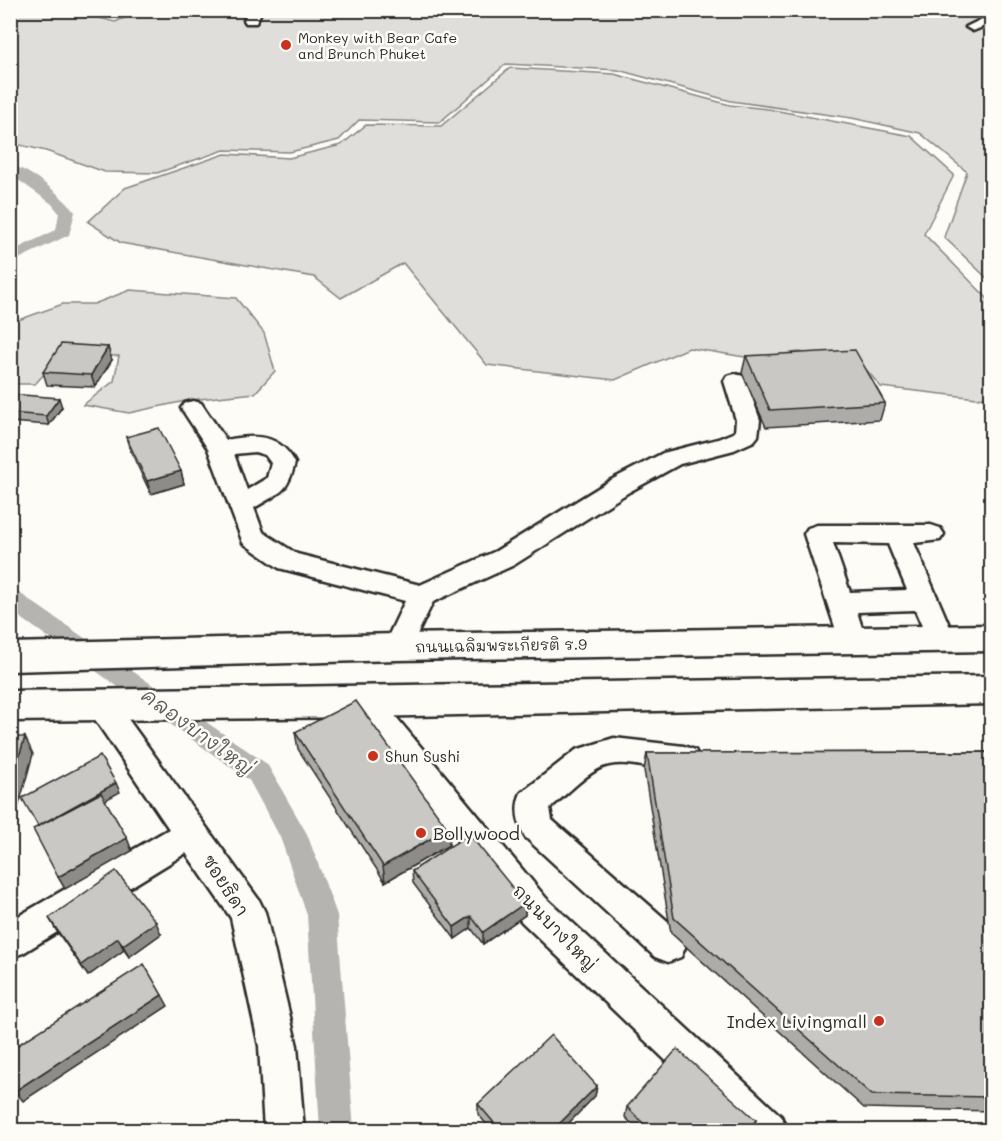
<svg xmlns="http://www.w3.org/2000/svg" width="1002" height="1141" viewBox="0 0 1002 1141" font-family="Mali,'Playpen Sans Thai',sans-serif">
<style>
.green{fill:#dfdeda;stroke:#858482;stroke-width:1.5}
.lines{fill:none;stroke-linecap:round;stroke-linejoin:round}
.canal{fill:#b5b4b1;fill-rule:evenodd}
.minor-casing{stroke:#2b2b2b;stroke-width:5}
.major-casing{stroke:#2b2b2b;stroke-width:5}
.minor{fill:#fdfcf7;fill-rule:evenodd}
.major{fill:#fdfcf7;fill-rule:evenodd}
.wall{fill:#adaca9;stroke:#2b2b2b;stroke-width:1.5}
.shaded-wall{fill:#8d8c89;stroke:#2b2b2b;stroke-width:1.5}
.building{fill:#c9c8c4;stroke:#2b2b2b;stroke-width:1.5}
.poi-dot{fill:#c8321e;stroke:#fdfcf7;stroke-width:2}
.labels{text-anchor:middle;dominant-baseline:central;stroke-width:5;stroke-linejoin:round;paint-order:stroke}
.far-poi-label{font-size:14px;fill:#2b2b2b;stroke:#fdfcf7;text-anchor:start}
.street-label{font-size:15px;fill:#2b2b2b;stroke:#fdfcf7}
.poi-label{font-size:15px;fill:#2b2b2b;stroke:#fdfcf7;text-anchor:start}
.near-poi-label{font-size:18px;fill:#2b2b2b;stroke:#fdfcf7;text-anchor:start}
.near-street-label{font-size:18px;fill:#2b2b2b;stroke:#fdfcf7}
.near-water-label{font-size:20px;font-style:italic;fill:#5b5b5a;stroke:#fdfcf7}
</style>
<rect width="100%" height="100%" fill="#fdfcf7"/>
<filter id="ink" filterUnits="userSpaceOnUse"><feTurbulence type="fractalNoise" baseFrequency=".0167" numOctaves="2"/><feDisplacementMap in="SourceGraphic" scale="12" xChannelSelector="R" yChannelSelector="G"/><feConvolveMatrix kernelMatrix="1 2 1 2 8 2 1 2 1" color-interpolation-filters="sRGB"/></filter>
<g filter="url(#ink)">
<g class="green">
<path d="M143 10 991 11V282L944 237 967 172 920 133 852 118 731 101 618 70 506 64 440 122 359 120 339 140 290 152 224 150 157 173 105 172 46 151 11 143V11H73L115 22Z"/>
<path d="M510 68 614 74 730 105 768 109 911 136 954 175 924 234 991 302V396L977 398 881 387 859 361 799 352 751 358 689 348 615 380 487 365 403 263 341 298 314 277 121 243 88 222 125 188 225 154 289 158 341 145 366 125 441 126Z"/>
<path d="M130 290 236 298 264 333 275 371 255 393 190 400 129 413 83 405 114 381 119 356 63 354 35 384H11L10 323 63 304H94Z"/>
</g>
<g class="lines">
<g class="canal">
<path d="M10 165C31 170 62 195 75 212L69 235 10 263V252L56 230 59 213 52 204 10 174Z"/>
<path d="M10 590 18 592 267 764 307 834 337 915 354 1130H320L307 915 280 837 249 780 10 610Z"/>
</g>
<defs>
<g id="minor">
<path d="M249 10H262L256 23H246L244 20Z"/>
<path d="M992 14V23L973 31 966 27Z"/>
<path d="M735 374 743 376 746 381 760 420 758 436 754 441 734 450 680 464 629 492 514 565 433 602 407 655 397 658 387 655 383 647 405 601 279 568 243 543 208 449 181 408 185 403 193 401 201 403 226 440C256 434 280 434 295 463 287 494 280 492 254 508L263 532 297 554 420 585 496 551 611 480 663 453 718 439 735 432 736 420 724 381 727 376ZM255 452 265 455 271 463 267 478 247 490 234 454Z"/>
<path d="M817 525H931L940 528 944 534 940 540 914 543 955 639 951 647 941 650 931 647 915 610 857 612 866 640 862 648 852 651 842 648 804 534 808 528ZM833 543 888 544 907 590 850 592Z"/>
<path d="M366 690 377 694 546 898 781 1116 787 1130H738L522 922 355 710 351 702 355 694Z"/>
<path d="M101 694 112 697 259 900 265 912 297 1046 304 1130H264L259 1046 231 918 186 853 23 953 10 958V921L169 829 86 706 90 697Z"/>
<path d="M614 738 684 746 695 750 700 759 695 768C664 779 627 753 598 769 581 778 565 796 550 808L552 820 681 933 686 945 681 957 668 962 655 957 525 837C518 823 514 808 521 793L576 750Z"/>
</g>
<g id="major">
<path d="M992 625V651L397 660 10 671V643L397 634Z"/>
<path d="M992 676V704L366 717 10 721V691Z"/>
</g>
</defs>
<use href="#minor" class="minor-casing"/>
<use href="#major" class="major-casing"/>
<use href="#minor" class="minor"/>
<use href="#major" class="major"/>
</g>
<g class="wall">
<path d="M746 356 885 403 880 420 766 427 742 373Z"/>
<path d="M112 360 95 387 47 385 43 372Z"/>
<path d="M10 390 15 395 62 407 49 425 10 422Z"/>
<path d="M126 437 181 471 184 484 151 494 130 450Z"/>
<path d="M295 732 448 829 449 845 385 882 298 749Z"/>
<path d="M992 752V1111L864 1108 671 933 644 770 647 753Z"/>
<path d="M412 871 525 903V915L483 944 471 928 455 939 413 883Z"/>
<path d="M49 918 161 934 129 957 124 950 88 976 56 930Z"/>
<path d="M597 1086 595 1096 561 1131H492L478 1114V1104Z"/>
<path d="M627 1107 756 1120 751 1131H639L625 1117Z"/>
</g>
<g class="shaded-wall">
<path d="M108 347 112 360 95 387 91 375Z"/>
<path d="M59 398 62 407 49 425 46 416Z"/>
<path d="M181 471 184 484 151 494 147 481Z"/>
<path d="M25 737 33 754 10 837V785Z"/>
<path d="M116 783 120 792 43 835 38 826Z"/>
<path d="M448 829 449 845 385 882 383 866Z"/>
<path d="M127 838 132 851 65 889 58 877Z"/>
<path d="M525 903V915L483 944V932Z"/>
<path d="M471 916V928L455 939 454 927Z"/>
<path d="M156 922 161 934 129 957 123 945Z"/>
<path d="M118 938 124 950 88 976 81 965Z"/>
<path d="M162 995 168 1006 23 1101 15 1091Z"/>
<path d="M597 1086 595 1096 561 1131H552Z"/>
<path d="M756 1120 751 1131H748Z"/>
</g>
<g class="building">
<path d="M61 344 108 347 91 375 43 372Z"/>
<path d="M855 350 885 403 770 410 746 356Z"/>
<path d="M10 394 59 398 46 416 10 413Z"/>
<path d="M159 428 181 471 147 481 126 437Z"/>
<path d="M356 701 448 829 383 866 295 732Z"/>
<path d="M10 737H25L10 785Z"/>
<path d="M992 752V1097L872 1095 674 918 647 753Z"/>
<path d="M100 756 116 783 38 826 22 798Z"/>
<path d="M101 793 127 838 58 877 33 829Z"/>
<path d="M469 834 525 903 483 932 471 916 454 927 412 871Z"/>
<path d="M116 871 156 922 123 945 118 938 81 965 49 918Z"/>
<path d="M144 964 162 995 15 1091 10 1081V1050Z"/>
<path d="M551 1035 597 1086 552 1131H501L478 1104Z"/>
<path d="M677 1049 756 1120 748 1131H651L627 1107Z"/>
</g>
</g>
<g class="poi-dot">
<circle cx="286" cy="45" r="6"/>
<circle cx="373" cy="756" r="6"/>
<circle cx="421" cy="833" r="6"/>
<circle cx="879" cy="1021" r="6"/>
</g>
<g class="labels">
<g class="far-poi-label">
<text x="298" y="37">Monkey with Bear Cafe<tspan x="298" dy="16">and Brunch Phuket</tspan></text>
</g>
<g class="street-label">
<text transform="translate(501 645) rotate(-1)">ถนนเฉลิมพระเกียรติ ร.9</text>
</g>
<g class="poi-label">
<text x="385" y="756">Shun Sushi</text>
</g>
<g class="near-poi-label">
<text x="433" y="833">Bollywood</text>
<text x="867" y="1021" text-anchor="end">Index Livingmall</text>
</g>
<g class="near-street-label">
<text transform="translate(226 885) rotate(57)">ซอยธิดา</text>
<text transform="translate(555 927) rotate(46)">ถนนบางใหญ่</text>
</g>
<g class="near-water-label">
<text transform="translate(198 731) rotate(36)">คลองบางใหญ่</text>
</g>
</g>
<rect width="1002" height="1141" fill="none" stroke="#fdfcf7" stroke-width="36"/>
<rect x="18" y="18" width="966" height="1105" fill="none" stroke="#2b2b2b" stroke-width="2" filter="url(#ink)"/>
</svg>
